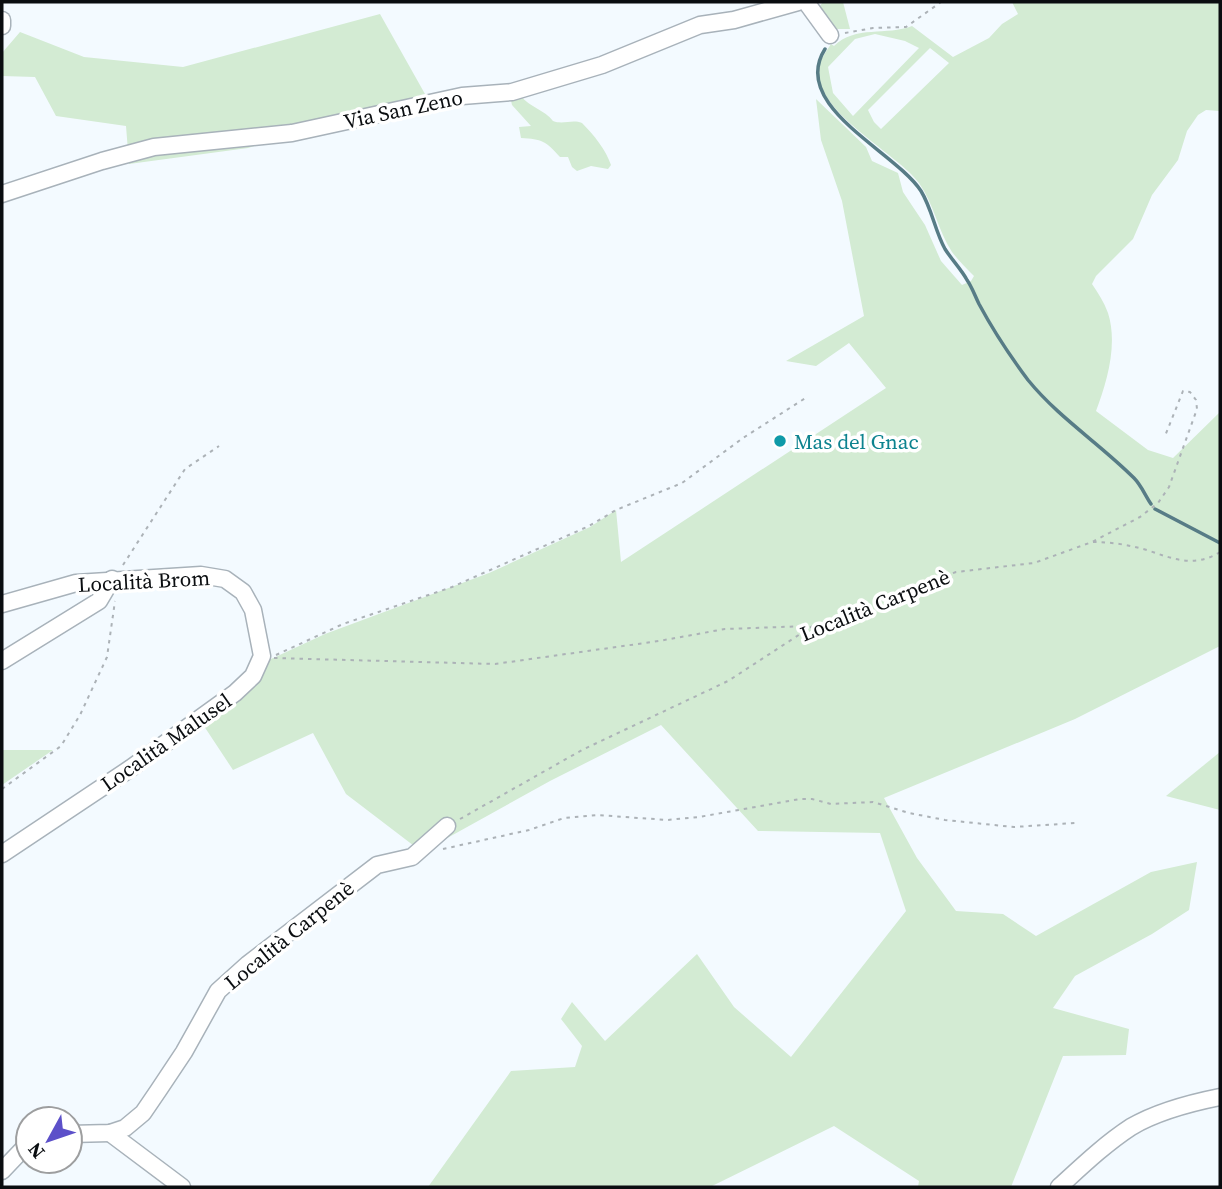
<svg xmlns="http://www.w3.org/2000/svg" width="1222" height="1189" viewBox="0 0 1222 1189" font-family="'Source Serif 4',serif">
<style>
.green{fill:#d3ebd3;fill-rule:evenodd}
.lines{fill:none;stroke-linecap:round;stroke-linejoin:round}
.stream{stroke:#577c86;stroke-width:3.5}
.minor-casing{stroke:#a8b2ba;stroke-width:19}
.path{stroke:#acb2b7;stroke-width:2;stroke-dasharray:3.5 5;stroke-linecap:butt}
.minor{stroke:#fff;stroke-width:16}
.culture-dot{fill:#0f9aa8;stroke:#fff;stroke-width:2.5}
.labels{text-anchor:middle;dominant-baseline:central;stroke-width:7;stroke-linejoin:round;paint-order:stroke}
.street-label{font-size:21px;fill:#0a0d10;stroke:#fff}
.culture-label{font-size:21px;fill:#0d838f;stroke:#fff;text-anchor:start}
</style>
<rect width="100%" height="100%" fill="#f3faff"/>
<g class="green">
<path d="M823 2H843L850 29H831L819 7Z"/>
<path d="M1012 2H1220V111L1206 110 1198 115 1187 131 1178 160 1152 195 1133 239 1096 276 1092 284C1098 293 1104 302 1108 313 1118 344 1107 382 1096 411L1148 450 1173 458 1220 412V646L1075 719 884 798 917 858 956 911 1003 914 1036 936 1151 872 1197 862 1189 910 1152 934 1075 976 1053 1008 1129 1029 1126 1055 1063 1056 1011 1187H918L919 1181 834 1126 710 1187H428L511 1071 575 1067 582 1046 561 1019 572 1002 605 1041 697 954 734 1007 791 1057 906 911 880 833 758 831 661 725 550 781 422 852 346 794 313 733 233 770 198 717 256 666 325 634 489 573 590 527 616 510 621 562 886 388 849 343 816 366 786 361 864 316 842 201 821 140 816 99 866 147 872 161 898 173 903 192 925 225 941 261 962 285 971 281 974 276C966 268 958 260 952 252 938 231 934 204 919 183 897 153 812 111 819 68 820 59 826 52 831 44L834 46C855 25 887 36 912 26L953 57 989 38 1002 24 1018 14ZM875 34 905 41 919 48 853 116 833 93 828 67 855 39ZM930 48 949 63 881 129 874 122 868 110Z"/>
<path d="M380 14 425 94 248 148 129 164 126 126 56 116 35 77 2 76V53L20 32 84 57 183 67Z"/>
<path d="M510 96H521C529 107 545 110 553 121 563 125 572 119 582 123 594 135 606 150 611 165L608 169 591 166 577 171 572 167 568 157H560C546 141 542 139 521 138L519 127 531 126 512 105Z"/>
<path d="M2 750H53L2 785Z"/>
<path d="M1220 752V810L1166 796Z"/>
</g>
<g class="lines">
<g class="stream">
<path d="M825 49C789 106 895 151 921 191 932 209 935 231 945 249 952 260 961 269 967 280 972 287 975 296 979 304 993 330 1010 356 1028 380 1059 418 1099 443 1134 478 1141 485 1145 495 1151 504"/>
<path d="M1155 509 1220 543"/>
</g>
<defs>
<g id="minor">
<path d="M806 2 830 35"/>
<path d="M2 20V26"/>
<path d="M2 194 102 161 154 147 292 133 462 96 512 92 602 65 700 25 734 20 798 2"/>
<path d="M2 604 76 583 201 575 225 579 243 592 253 610 262 656 253 676 235 693 131 768 2 854"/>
<path d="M2 661 99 601 112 579"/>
<path d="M110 1133 182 1187"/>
<path d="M70 1134 110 1133 125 1128 143 1113 158 1091 184 1052 218 991 248 964 377 865 412 857 447 826"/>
<path d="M2 1171 22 1150 28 1148"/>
<path d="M1059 1187C1082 1166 1105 1144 1131 1127 1158 1111 1190 1103 1220 1097"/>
</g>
</defs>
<use href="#minor" class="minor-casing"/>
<g class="path">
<path d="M845 33 873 28 906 27 941 2"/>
<path d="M1093 542C1112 542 1129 545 1147 550 1173 559 1195 568 1220 552"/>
<path d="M123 565 185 469 219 446"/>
<path d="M276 655 343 624 452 587 589 526 616 510 682 483 743 438 807 397"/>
<path d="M274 658 495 664 659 641 725 629 808 626"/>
<path d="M2 789 61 746 80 715 107 657 115 601"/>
<path d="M460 819 582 750 728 681 811 627 956 572 1034 563 1092 542 1140 517 1158 503 1169 487 1197 409 1196 400 1190 392 1183 391 1165 436"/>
<path d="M443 849 529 830 564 818 597 815 667 820 699 817 800 799H812L831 804 873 802 909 813 945 820 1014 827 1075 823"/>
</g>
<use href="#minor" class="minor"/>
</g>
<circle class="culture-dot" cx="780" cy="441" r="7"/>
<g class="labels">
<g class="street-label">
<text transform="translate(403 109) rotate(-12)">Via San Zeno</text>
<text transform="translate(144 581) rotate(-3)">Località Brom</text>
<text transform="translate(875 605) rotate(-22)">Località Carpenè</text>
<text transform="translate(166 742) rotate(-35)">Località Malusel</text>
<text transform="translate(289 935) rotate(-39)">Località Carpenè</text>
</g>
<g class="culture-label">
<text x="794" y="441">Mas del Gnac</text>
</g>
</g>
<rect width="1222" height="1189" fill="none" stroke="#0a0d10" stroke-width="7"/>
<g transform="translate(49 1140) rotate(230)"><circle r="33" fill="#ffffff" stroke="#9d9e9f" stroke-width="2"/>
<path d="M0-5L12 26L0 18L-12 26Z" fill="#5c50c9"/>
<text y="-10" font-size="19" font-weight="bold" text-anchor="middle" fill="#0a0d10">N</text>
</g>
</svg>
